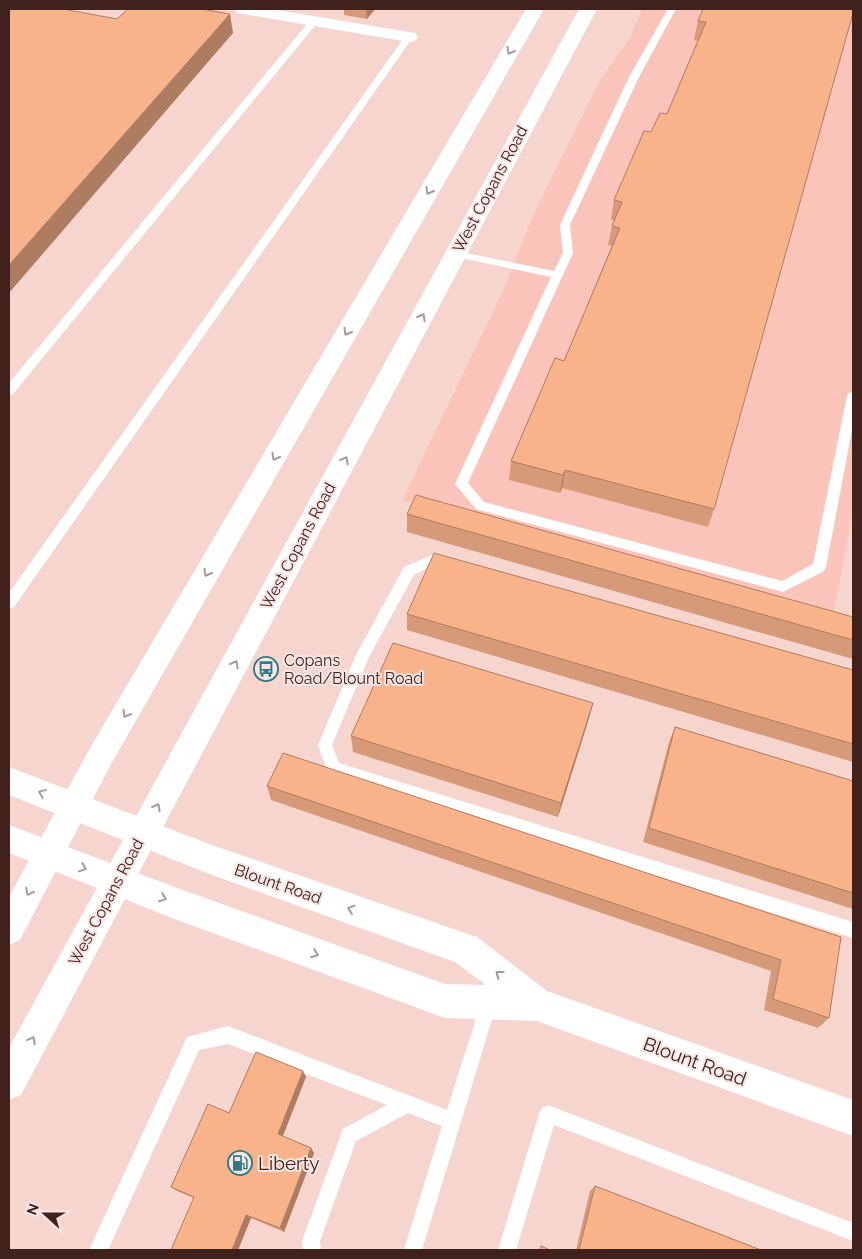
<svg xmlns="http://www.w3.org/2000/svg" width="862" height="1259" viewBox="0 0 862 1259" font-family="Raleway,sans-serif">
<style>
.built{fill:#fbc4ba}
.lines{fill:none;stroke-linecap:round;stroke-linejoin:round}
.service{fill:#fff;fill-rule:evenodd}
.minor{fill:#fff;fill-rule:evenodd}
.tertiary{fill:#fff;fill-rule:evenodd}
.secondary{fill:#fff;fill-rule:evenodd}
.wall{fill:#d69a78}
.shaded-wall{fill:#ae7d61}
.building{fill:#f9b38b;stroke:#ae7d61}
.oneway{stroke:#a99b99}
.labels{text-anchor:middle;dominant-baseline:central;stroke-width:4;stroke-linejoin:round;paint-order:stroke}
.street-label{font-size:16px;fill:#40211c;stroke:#f7e6e3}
.poi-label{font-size:16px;fill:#40211c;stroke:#f7e6e3;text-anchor:start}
.near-street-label{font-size:19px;fill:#40211c;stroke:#f7e6e3}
.near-poi-label{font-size:19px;fill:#40211c;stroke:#f7e6e3;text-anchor:start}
</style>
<rect width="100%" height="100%" fill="#f6d5ce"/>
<path class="built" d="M642 9H853V510L833 616 402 500 504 289 531 220 600 80 630 38Z"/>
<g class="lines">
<g class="service">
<path d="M668 9H676L639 77 570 225 573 253 468 483 484 502 782 581 813 564 847 396 849 393 853 392V425L826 567 824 571 783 592 476 509 455 484 551 277 456 257 451 254 456 251 554 271 563 253 560 225 629 77Z"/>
<path d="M315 17 319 20 318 22 13 394 9 395V383L312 18Z"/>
<path d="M409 34 413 37 14 607 9 608V593L406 35Z"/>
<path d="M432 555 453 560 455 564 453 568 448 569 433 565 414 575 369 657 332 745 339 763 853 922V938L328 773 318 745 356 655 404 567Z"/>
<path d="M489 995 495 997 497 1003 422 1250H404L442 1126 408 1113 356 1141 320 1241 321 1250H303L302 1241 343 1129 387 1105 228 1044 199 1050 108 1250H89L187 1037 228 1026 447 1110 481 1003 483 997Z"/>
<path d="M548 1105 853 1223V1241L554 1125 516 1250H498L539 1114 542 1108Z"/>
</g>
<path class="minor" d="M234 9H272L409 32 415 33 418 37 415 41 409 42 243 14 237 13Z"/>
<path class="tertiary" d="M9 767 212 845 465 933 477 937 547 991 853 1100V1136L537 1021 445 1018 172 918 9 853V825L172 886 445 984 486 985 455 962 212 875 9 795Z"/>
<g class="secondary">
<path d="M526 9H544L110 766 20 940 9 945V897L90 748Z"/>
<path d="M579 9H597L21 1095 9 1100V1048Z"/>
</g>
</g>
<g class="wall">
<path d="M344 9H375L367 19 344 15Z"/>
<path d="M853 9 714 509 708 527 562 488 560 493 509 480 511 461 564 361 612 246 608 245 612 226 614 220H611L614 200 651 132 667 114 698 41 694 40 698 21Z"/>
<path d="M407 514 853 617V659L407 532Z"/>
<path d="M407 614 853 670V762L407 630Z"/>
<path d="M593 703 589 718 558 817 353 752 351 736Z"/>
<path d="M675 727 853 781V909L643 842 669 742Z"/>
<path d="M267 786 841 937 829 1018 818 1028 764 1010 771 971 271 800Z"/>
<path d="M306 1077 283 1136 314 1153 284 1232 251 1218 238 1250H171L194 1198 177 1191 171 1187 229 1113Z"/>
<path d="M595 1186 761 1250H576L590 1191Z"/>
</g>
<g class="shaded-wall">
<path d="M366 9H375L367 19Z"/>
<path d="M230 14 233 33 9 293V265Z"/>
<path d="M565 470 562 488 560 493 563 475Z"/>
<path d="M593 703 589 718 558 817 561 803Z"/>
<path d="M303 1071 306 1077 281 1140 278 1134Z"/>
<path d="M311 1148 314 1153 284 1232 280 1228Z"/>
<path d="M246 1215 251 1218 238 1250H232Z"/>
</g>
<g class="building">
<path d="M9 9H63L117 19 128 9H202L230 14 9 265Z"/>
<path d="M703 9H853V13L714 509 565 470 563 475 511 461 555 358 564 361 620 228 612 226 622 202 614 200 644 131 651 132 660 113 667 114 706 22 698 21Z"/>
<path d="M416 495 853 617V640L407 514Z"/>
<path d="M434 553 853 670V744L407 614Z"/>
<path d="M393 643 593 703 561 803 351 736Z"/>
<path d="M675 727 853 781V893L649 828Z"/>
<path d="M283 753 841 937 829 1018 773 999 781 960 267 786Z"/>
<path d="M256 1052 303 1071 278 1134 311 1148 280 1228 246 1215 232 1250H171L194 1197 171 1187 208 1104 229 1113Z"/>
<path d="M595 1186 761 1250H579Z"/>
<path d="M541 1246 550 1250H540Z"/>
</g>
<defs><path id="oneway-chevron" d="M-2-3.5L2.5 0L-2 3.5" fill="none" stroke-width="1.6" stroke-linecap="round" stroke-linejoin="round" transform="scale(1.25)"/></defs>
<g class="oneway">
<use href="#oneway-chevron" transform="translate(510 51) rotate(120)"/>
<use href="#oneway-chevron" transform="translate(429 191) rotate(120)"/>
<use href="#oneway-chevron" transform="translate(422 317) rotate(-62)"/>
<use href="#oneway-chevron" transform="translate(347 332) rotate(120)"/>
<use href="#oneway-chevron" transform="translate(275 457) rotate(120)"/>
<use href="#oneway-chevron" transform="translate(345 460) rotate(-62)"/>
<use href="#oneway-chevron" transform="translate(207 573) rotate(120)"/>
<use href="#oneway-chevron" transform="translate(235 664) rotate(-62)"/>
<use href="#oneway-chevron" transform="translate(126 714) rotate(120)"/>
<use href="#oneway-chevron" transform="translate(42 793) rotate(-158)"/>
<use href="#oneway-chevron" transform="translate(157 807) rotate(-61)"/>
<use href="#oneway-chevron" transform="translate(83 868) rotate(21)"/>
<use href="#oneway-chevron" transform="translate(29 892) rotate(118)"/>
<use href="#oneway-chevron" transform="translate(163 898) rotate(21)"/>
<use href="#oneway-chevron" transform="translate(351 909) rotate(-161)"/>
<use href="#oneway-chevron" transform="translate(315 954) rotate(20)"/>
<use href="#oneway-chevron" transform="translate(499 974) rotate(-143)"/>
<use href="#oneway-chevron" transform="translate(32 1040) rotate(-62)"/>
</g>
<defs>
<symbol id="bus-ring" viewBox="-11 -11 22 22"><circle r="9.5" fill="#f7e6e3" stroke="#337985" stroke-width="1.5"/><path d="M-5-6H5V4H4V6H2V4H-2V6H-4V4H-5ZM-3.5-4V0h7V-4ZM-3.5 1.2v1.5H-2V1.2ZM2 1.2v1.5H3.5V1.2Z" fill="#337985"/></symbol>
<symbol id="fuel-ring" viewBox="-11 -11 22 22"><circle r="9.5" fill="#f7e6e3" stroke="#337985" stroke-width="1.5"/><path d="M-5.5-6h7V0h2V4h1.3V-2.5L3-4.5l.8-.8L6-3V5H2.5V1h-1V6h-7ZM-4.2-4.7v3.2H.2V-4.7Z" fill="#337985"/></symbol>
</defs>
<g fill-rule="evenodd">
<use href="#bus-ring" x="252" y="655" width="28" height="28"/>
<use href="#fuel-ring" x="226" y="1149" width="28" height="28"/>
</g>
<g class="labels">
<g class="street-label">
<text transform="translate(490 189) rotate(-62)">West Copans Road</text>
<text transform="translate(298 546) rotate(-62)">West Copans Road</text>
<text transform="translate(278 884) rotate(19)">Blount Road</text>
<text transform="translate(106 902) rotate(-62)">West Copans Road</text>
</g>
<g class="poi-label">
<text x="284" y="660">Copans<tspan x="284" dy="18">Road/Blount Road</tspan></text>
</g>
<g class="near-street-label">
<text transform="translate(695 1061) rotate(20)">Blount Road</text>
</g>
<g class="near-poi-label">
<text x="258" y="1163">Liberty</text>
</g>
</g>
<rect width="862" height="1259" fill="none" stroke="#40211c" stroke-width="20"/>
<g transform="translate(45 1214) rotate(291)" stroke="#f7e6e3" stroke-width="4" paint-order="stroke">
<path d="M0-4L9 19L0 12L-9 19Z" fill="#40211c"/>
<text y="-8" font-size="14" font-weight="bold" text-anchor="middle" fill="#40211c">N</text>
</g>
</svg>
